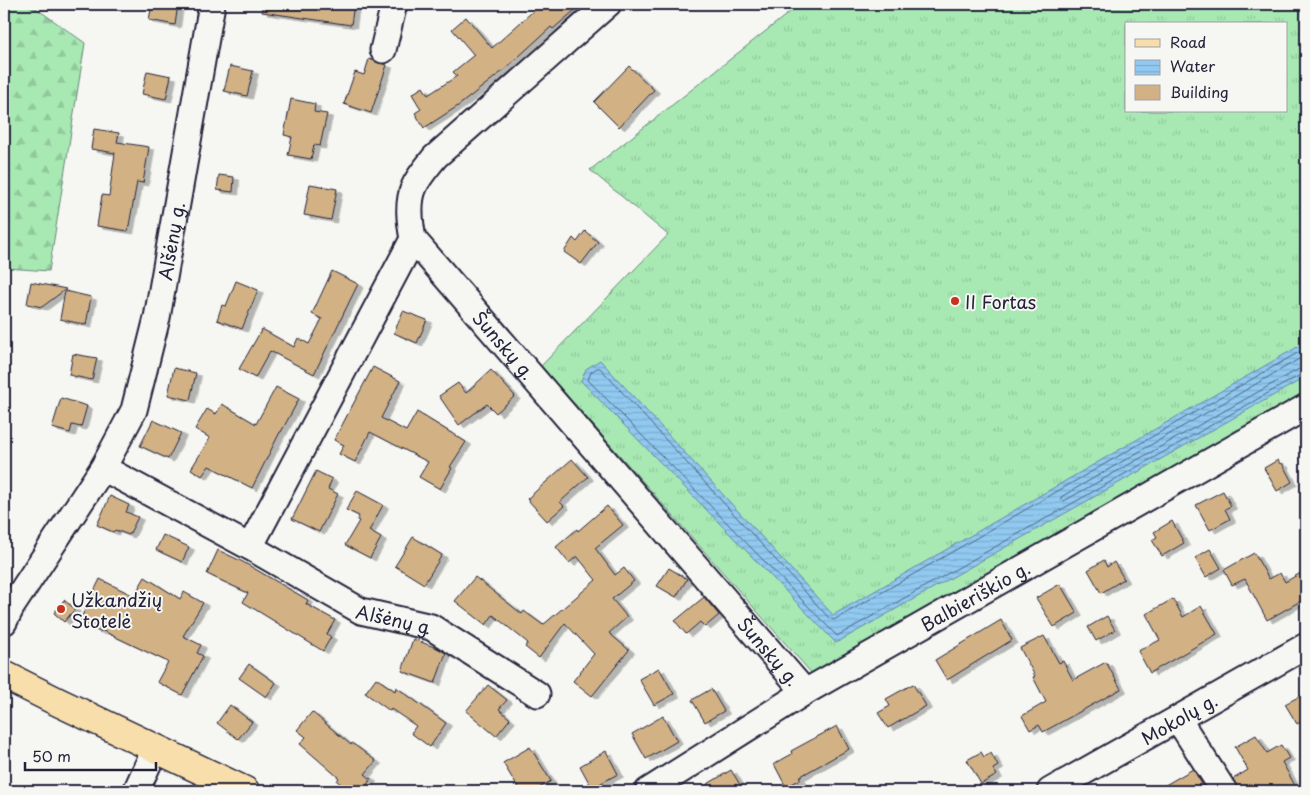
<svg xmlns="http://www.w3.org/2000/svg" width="1310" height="795" viewBox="0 0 1310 795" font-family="'Playpen Sans',sans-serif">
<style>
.grass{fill:url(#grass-tufts);stroke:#658677;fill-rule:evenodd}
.forest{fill:url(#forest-firs);stroke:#658677}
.water{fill:url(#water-rules);stroke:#6586a8}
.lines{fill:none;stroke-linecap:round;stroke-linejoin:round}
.shore{stroke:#4e6583;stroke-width:1}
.building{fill:#d2b285;stroke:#22223b;filter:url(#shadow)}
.minor-casing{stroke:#22223b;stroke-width:29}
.major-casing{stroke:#22223b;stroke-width:31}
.minor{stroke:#f6f6f2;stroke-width:25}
.major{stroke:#f8deab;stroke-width:28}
.poi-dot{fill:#c8321e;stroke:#f6f6f2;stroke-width:2}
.labels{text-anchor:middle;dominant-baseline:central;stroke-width:4;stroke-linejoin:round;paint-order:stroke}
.street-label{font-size:18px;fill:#22223b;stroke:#f6f6f2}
.poi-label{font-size:18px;fill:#22223b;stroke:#f6f6f2;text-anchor:start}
</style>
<defs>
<pattern id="grass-tufts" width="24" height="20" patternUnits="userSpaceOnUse" patternTransform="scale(1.25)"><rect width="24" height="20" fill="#a8e9b3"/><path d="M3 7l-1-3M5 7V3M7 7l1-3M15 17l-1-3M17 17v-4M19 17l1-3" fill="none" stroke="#90c89b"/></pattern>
<pattern id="forest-firs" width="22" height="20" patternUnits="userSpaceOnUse" patternTransform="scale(1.25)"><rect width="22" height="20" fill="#a8e9b3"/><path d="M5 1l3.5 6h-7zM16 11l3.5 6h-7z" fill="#90c89b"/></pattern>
<pattern id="water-rules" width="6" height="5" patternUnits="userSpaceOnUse" patternTransform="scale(1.25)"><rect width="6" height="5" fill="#91c9f0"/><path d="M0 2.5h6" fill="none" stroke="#7daccf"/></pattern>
<filter id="shadow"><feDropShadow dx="5.5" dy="3" stdDeviation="0" flood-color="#0004"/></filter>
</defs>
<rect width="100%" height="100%" fill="#f6f6f2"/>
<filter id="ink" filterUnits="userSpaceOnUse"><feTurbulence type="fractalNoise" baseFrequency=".02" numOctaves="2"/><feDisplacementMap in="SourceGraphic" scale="10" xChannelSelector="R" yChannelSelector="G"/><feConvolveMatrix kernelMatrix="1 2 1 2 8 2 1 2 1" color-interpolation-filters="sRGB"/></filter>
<g filter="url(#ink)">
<path class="grass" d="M800 4H1306V397L814 676 541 366 668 235 590 170ZM1126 24H1286V111H1126Z"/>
<path class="forest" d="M4 4H30L85 43 49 271 7 268 4 280Z"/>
<path class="water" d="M1306 342V377L836 643 581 381 586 369 600 360 833 615Z"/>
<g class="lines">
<g class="shore">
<path d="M1306 348 834 620 829 618 600 368H597L591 372 588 380 837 636 1302 374 1306 373"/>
<path d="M1306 355 1061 497V500L1064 501 1299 369 1306 367"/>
</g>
</g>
<g class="building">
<path d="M152 4H178L175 25 149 20Z"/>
<path d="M262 4H354L351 25 262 12Z"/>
<path d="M541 4H582L553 29 551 27 504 70 458 106 424 128 415 113 421 109 412 94 423 87 428 95 457 76 453 72 474 55 452 29 466 17 492 48Z"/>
<path d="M369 59 387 65 371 113 344 104 355 72 364 75Z"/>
<path d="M230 66 253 71 247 96 224 91Z"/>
<path d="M629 66 654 90 619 127 594 102Z"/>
<path d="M147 71 171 76 166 99 142 94Z"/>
<path d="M291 99 315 104 314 112 327 114 320 146 314 145 311 159 288 155 292 137 284 135Z"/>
<path d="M94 129 119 133 117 142 149 147 143 183 137 182 128 231 97 226 102 195 109 196 115 153 91 149Z"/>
<path d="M219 175 234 177 233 192 217 190Z"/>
<path d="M310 184 337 189 331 220 304 215Z"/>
<path d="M585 231 598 242 581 264 564 252 573 238 577 242Z"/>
<path d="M332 271 358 284 314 374 270 351 255 378 239 369 262 329 294 347 298 338 309 344 322 319 312 314Z"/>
<path d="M236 281 258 290 242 329 217 320 222 305 226 306Z"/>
<path d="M31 282 66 289 42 307 27 304Z"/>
<path d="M65 291 91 297 86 325 60 319Z"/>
<path d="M403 311 427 320 417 343 394 333Z"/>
<path d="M73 354 97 358 92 380 69 375Z"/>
<path d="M373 367 400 381 381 418 406 431 417 412 466 442 450 467 452 468 440 489 419 477 428 462 370 432 355 462 339 454 344 445 334 440Z"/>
<path d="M174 368 196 373 190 400 168 395Z"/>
<path d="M491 370 515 396 496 413 487 404 459 425 439 396 458 383 466 393Z"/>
<path d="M276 387 299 399 281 432H280L252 488 209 466 202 476 191 469 210 438 195 429 207 409 216 414 222 404 256 424Z"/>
<path d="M61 398 87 406 81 427 72 425 70 433 52 428Z"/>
<path d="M153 420 181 433 168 459 140 446Z"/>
<path d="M572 459 588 477 560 502 564 506 547 521 527 499Z"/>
<path d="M1278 460 1280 464 1282 463 1292 482 1277 491 1264 468Z"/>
<path d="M316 471 332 479 328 489 338 494 319 532 292 519Z"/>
<path d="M357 491 383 505 369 531 381 538 370 558 345 545 359 521 357 520 359 516 346 510Z"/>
<path d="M1223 491 1231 506 1225 509 1230 519 1210 530 1196 505Z"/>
<path d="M110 496 129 505 126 512 138 517 129 535 115 530 113 532 97 525Z"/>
<path d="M607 506 623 525 595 548 615 575 624 568 634 581 612 599 627 617 609 633 629 650 592 696 573 681 594 654 565 623 539 658 525 647 528 643 493 615 486 625 455 601 475 577 522 614 524 611 543 625 596 580 577 556 569 563 556 547 577 529 578 531Z"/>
<path d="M1172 521 1184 543 1162 556 1152 540 1157 537 1154 532Z"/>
<path d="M163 535 189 547 182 562 156 550Z"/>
<path d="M413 537 442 555 424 584 395 566Z"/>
<path d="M1210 549 1221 568 1206 577 1195 558Z"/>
<path d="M218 550 243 562 308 600 306 604 335 620 327 634 331 637 323 651 243 602 248 593 207 574Z"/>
<path d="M1254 553 1269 579 1280 573 1285 582 1306 570V598L1267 620 1245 579 1232 585 1224 570Z"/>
<path d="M1104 560 1107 567 1114 562 1124 579 1101 593 1088 570Z"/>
<path d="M669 568 687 579 676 597 657 586Z"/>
<path d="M145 577 180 599 184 592 203 603 183 636 201 645 197 653 203 656 182 695 157 682 168 662 101 630 100 632 79 622 100 579 134 596Z"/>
<path d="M1060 584 1077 613 1054 627 1036 598Z"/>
<path d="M704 597 719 615 705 627 700 622 686 634 675 621Z"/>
<path d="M1173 599 1183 617 1201 606 1217 634 1150 673 1138 651 1160 640 1146 614Z"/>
<path d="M64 600 75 609 64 622 54 613Z"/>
<path d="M1107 616 1115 630 1096 641 1088 627Z"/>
<path d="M1001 620 1012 640 947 680 935 660Z"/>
<path d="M1044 636 1059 663 1063 661 1073 680 1106 662 1121 689 1043 732 1039 725 1030 730 1022 716 1046 702 1033 677 1035 676 1020 648Z"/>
<path d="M413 639 437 648 446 653 435 683 402 671Z"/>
<path d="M249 664 276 683 266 697 239 678Z"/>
<path d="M659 668 674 694 654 705 639 679Z"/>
<path d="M376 678 395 691 396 687 446 723 430 747 411 733 416 726 391 709 390 711 365 693Z"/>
<path d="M913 684 926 706 888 728 878 713 890 706 886 699Z"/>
<path d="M488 685 507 700 499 709 510 719 496 736 466 711Z"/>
<path d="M711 689 724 711 705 722 692 700Z"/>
<path d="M1306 693V719L1297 724 1285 704Z"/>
<path d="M230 705 252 722 238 739 217 723Z"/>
<path d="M312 712 351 745 352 743 376 761 365 774 371 779 362 791H350L337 781 339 778 300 744 306 737 297 730Z"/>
<path d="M663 716 677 741 646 759 632 734Z"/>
<path d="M837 726 849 749 799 777 801 779 786 787 774 764 792 754 791 751Z"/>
<path d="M1256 735 1267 753 1281 745 1289 758 1282 762 1298 791H1238L1233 779 1248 770 1235 747Z"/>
<path d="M530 747 551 781 534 791H520L503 763Z"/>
<path d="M606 751 618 774 592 788 580 766Z"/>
<path d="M981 752 984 757 991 753 998 766 993 769 997 775 981 784 967 760Z"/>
<path d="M1193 769 1206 791H1155Z"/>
<path d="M731 770 744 791H696Z"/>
</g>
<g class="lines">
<defs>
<g id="minor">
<path id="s1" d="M608 4 435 157C428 166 418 177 414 187 407 203 410 223 413 239L805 692"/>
<path d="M383 50 394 4"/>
<path id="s2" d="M103 468 250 547 361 611 431 627 537 694"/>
<path d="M250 547 413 239"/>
<path id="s3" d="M4 622 12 606 103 468 134 410 157 318 212 4"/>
<path d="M1178 719 1224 791"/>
<path d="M136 791 155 749"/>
<path id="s4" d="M648 791 805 692 1306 407"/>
<path id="s5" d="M1050 791 1306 646"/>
</g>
<path id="major" d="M4 675 56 701 245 791"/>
</defs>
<use href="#minor" class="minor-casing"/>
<use href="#major" class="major-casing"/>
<use href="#minor" class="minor"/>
<use href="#major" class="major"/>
</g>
</g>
<g class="poi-dot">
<circle cx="955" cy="301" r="5"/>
<circle cx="61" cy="609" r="5"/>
</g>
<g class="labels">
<g class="street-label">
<text stroke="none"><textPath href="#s3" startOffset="422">Alšėnų g.</textPath></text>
<text stroke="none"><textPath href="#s1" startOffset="460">Šunskų g.</textPath></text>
<text stroke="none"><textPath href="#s4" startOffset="381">Balbieriškio g.</textPath></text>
<text stroke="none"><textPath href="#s2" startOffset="330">Alšėnų g.</textPath></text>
<text stroke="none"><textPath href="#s1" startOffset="865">Šunskų g.</textPath></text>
<text stroke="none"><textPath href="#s5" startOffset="148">Mokolų g.</textPath></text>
</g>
<g class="poi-label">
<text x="965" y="301">II Fortas</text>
<text x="71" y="599">Užkandžių<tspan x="71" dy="21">Stotelė</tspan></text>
</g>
</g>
<rect width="1310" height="795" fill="none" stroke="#f6f6f2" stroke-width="20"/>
<rect x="10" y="10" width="1290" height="775" fill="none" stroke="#22223b" stroke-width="2" filter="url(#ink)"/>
<rect x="1125" y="22" width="162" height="90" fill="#f6f6f2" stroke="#a1a1a9"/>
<rect x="1135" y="39" width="25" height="8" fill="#f8deab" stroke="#a1a1a9"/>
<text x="1170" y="48" font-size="15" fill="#22223b">Road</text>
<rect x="1135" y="60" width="25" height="15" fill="url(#water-rules)" stroke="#a1a1a9"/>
<text x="1170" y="72" font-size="15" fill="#22223b">Water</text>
<rect x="1135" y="85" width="25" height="15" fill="#d2b285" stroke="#a1a1a9"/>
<text x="1170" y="98" font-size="15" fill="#22223b">Building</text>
<path d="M25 762v8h131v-8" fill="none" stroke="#22223b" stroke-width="2.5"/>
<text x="32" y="762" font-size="15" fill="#22223b" stroke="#f6f6f2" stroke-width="4" paint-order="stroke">50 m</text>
</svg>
